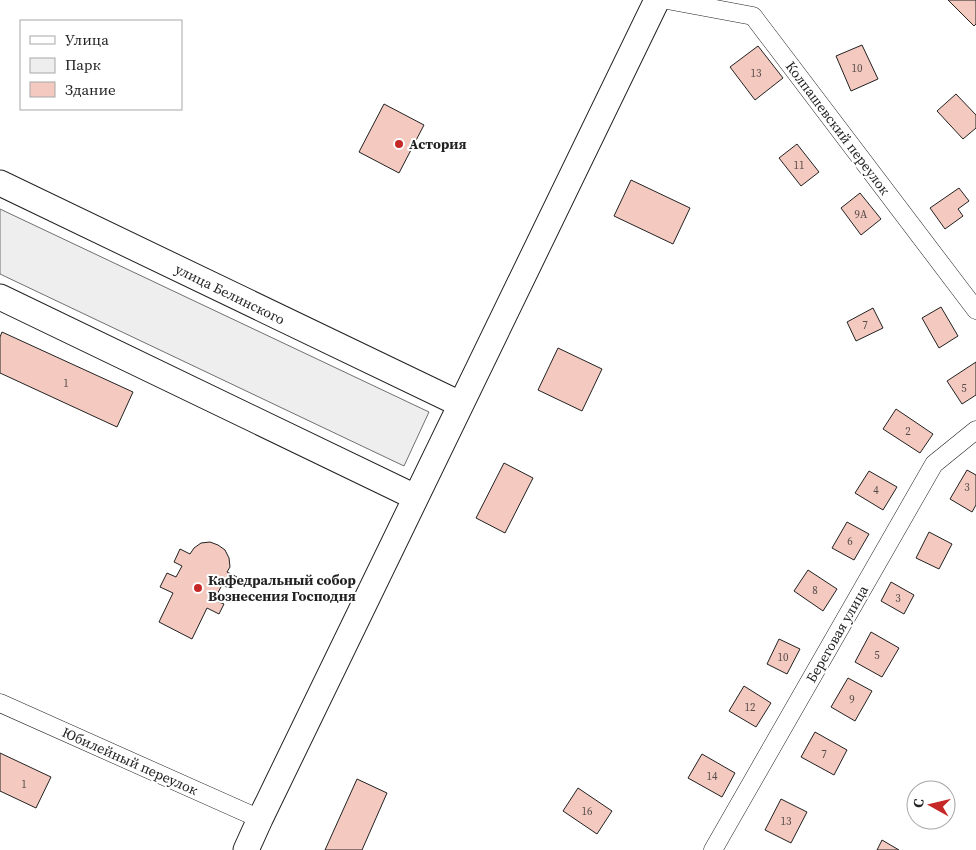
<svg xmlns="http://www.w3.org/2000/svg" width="976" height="850" viewBox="0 0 976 850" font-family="'Source Serif 4',serif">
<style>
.green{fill:#eee;stroke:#6f6f6f}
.building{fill:#f3c9c0;stroke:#222}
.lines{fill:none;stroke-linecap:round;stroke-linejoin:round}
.street-casing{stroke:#222;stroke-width:19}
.secondary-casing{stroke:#222;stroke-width:27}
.street{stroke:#fff;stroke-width:18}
.secondary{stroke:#fff;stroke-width:25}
.poi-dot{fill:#c62828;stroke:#fff;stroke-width:2}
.labels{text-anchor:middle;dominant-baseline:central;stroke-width:4;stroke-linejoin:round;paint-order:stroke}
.number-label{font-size:11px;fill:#564c4a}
.street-label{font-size:14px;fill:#222;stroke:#fff}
.poi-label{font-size:14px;font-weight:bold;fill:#222;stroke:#fff;text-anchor:start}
</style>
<rect width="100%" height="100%" fill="#fff"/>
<path class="green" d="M0 209 429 412 404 466 0 274Z"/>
<g class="building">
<path d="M948 0H976V24L974 26Z"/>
<path d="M862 45 878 79 851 91 836 56Z"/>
<path d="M758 46 783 78 755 100 730 67Z"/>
<path d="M956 94 976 115V128L963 139 937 111Z"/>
<path d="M384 104 424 125 399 173 359 152Z"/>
<path d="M797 144 819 172 801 186 779 158Z"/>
<path d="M631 180 690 208 673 244 614 216Z"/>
<path d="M959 188 969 201 958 209 963 216 945 229 930 208Z"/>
<path d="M860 193 881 219 861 235 841 208Z"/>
<path d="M941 307 958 336 939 348 922 318Z"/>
<path d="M873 308 883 328 856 341 847 322Z"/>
<path d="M2 332 133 392 117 427 0 373V337Z"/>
<path d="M558 348 602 369 582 411 538 390Z"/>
<path d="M976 362V395L962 404 947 381Z"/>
<path d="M896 409 933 434 920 453 883 429Z"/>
<path d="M504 463 533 478 505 533 476 518Z"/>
<path d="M967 470 976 475V505L972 512 950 499Z"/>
<path d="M869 471 897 487 883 510 855 493Z"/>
<path d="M847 522 869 534 854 560 832 548Z"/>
<path d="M929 532 952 544 939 569 916 558Z"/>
<path d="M210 542 218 545 225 550 229 558 230 567 227 572 237 577 231 589 222 585 214 600 224 604 219 614 207 608 192 639 159 622 173 593 160 587 167 573 176 577 182 566 174 562 180 549 190 554 194 548 201 543Z"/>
<path d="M808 570 837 589 823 611 794 591Z"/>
<path d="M891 582 914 595 904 614 881 601Z"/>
<path d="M871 632 899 648 882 677 855 662Z"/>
<path d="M779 639 800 649 787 674 767 664Z"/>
<path d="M848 678 872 691 855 721 831 707Z"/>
<path d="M744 686 771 703 756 727 729 711Z"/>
<path d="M815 732 847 750 834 775 801 757Z"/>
<path d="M0 753 51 777 36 808 0 791Z"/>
<path d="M702 754 735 773 722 797 688 778Z"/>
<path d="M357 779 387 793 362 850H325Z"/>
<path d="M578 788 612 811 597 834 563 811Z"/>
<path d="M781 799 807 812 791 843 765 830Z"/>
<path d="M882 840 899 850H877Z"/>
</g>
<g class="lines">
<defs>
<g id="street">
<path d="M667 0 753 16 976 310"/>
<path d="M0 703 260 819"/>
<path d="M713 850 934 464 976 430"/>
</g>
<g id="secondary">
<path d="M0 183 460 404"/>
<path d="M0 297 415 497"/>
<path d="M246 850 260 819 657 0"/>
</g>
</defs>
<use href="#street" class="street-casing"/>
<use href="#secondary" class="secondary-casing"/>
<use href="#street" class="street"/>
<use href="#secondary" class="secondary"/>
</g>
<g class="poi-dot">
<circle cx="399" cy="144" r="5"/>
<circle cx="198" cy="588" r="5"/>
</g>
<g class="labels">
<g class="number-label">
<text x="857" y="68">10</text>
<text x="756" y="73">13</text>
<text x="799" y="165">11</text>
<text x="861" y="214">9А</text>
<text x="865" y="325">7</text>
<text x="66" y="383">1</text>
<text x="964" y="388">5</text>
<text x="908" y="431">2</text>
<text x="967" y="487">3</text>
<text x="876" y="490">4</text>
<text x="850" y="541">6</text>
<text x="815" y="590">8</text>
<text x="898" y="598">3</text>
<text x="877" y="655">5</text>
<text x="783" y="657">10</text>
<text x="852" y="699">9</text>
<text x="750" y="707">12</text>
<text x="824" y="754">7</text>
<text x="712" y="776">14</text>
<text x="24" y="784">1</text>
<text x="587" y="811">16</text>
<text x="786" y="821">13</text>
</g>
<g class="street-label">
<text transform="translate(838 128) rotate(53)">Колпашевский переулок</text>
<text transform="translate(230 294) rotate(26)">улица Белинского</text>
<text transform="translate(837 634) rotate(-60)">Береговая улица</text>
<text transform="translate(130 761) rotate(24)">Юбилейный переулок</text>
</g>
<g class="poi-label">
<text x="409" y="144">Астория</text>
<text x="208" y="580">Кафедральный собор<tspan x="208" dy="16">Вознесения Господня</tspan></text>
</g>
</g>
<rect x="20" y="20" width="162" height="90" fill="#ffffff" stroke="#a7a7a7"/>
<rect x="30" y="36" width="25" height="8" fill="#ffffff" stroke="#a7a7a7"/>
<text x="65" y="45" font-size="15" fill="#222222">Улица</text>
<rect x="30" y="58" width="25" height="15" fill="#eeeeee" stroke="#a7a7a7"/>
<text x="65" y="70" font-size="15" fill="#222222">Парк</text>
<rect x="30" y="82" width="25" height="15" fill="#f3c9c0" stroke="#a7a7a7"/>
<text x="65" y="95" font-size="15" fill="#222222">Здание</text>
<g transform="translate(931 805) rotate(278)"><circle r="24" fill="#ffffff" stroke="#a7a7a7"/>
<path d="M0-4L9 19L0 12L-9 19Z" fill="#c62828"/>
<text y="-8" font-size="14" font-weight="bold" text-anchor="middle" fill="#222222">С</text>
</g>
</svg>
